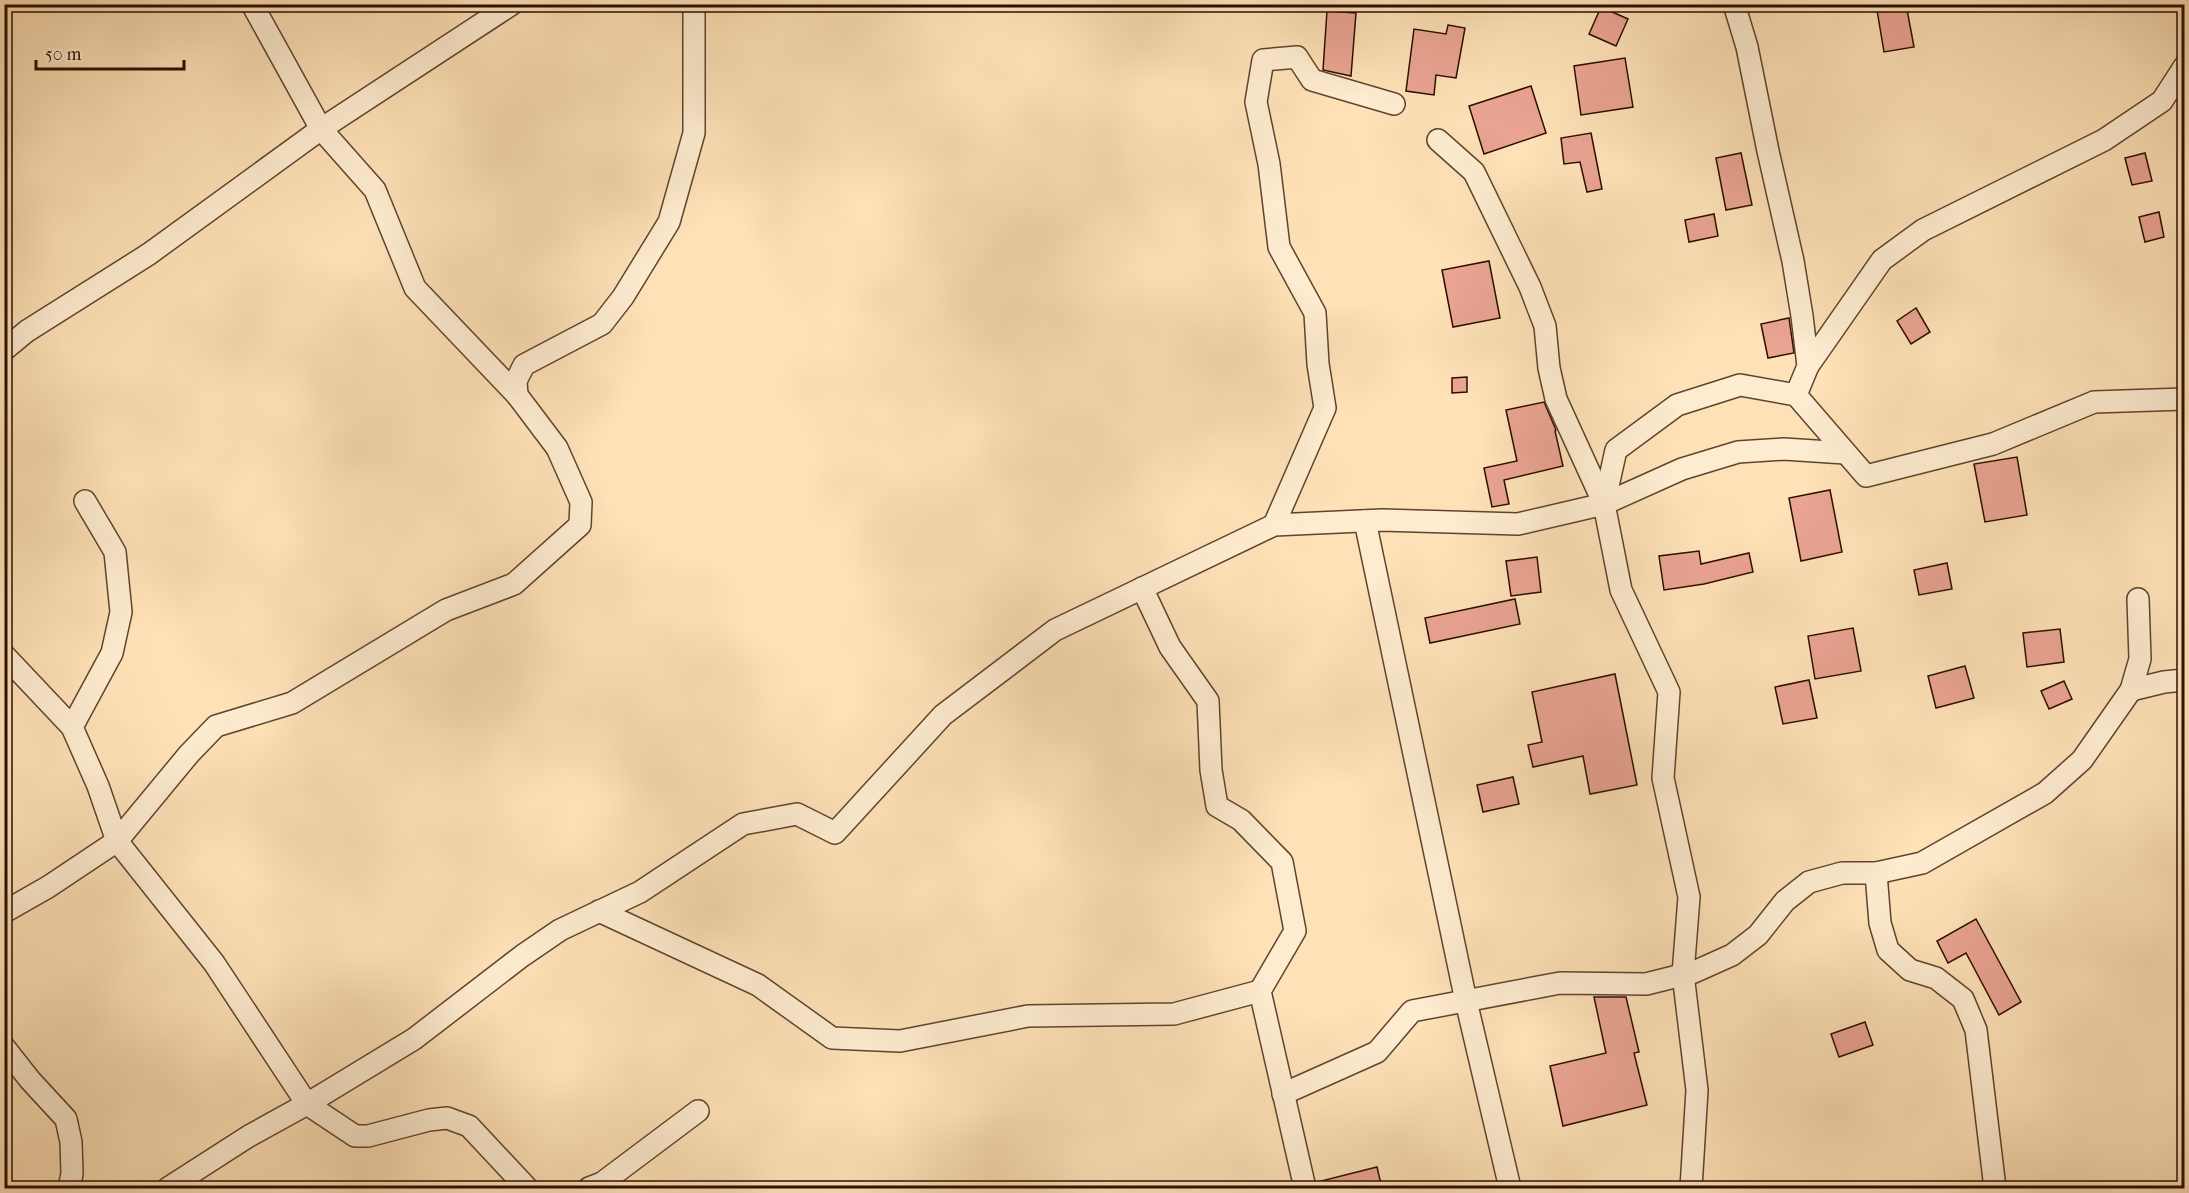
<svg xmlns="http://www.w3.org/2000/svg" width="2189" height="1193" viewBox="0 0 2189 1193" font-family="'IM FELL French Canon',serif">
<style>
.building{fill:#eaa492;stroke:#2b0e01;stroke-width:1.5}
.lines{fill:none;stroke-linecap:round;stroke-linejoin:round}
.minor-casing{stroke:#60432e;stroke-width:24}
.minor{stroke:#feecd0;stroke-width:21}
</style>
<rect width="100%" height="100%" fill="#fee1b7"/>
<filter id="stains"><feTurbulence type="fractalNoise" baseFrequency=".00333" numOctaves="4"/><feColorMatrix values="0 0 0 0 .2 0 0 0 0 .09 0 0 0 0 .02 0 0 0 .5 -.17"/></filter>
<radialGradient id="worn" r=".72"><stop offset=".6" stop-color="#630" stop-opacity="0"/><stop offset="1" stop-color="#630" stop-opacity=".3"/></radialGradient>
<g class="building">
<path d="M1876 4H1906L1914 47 1884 52Z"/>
<path d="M1601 7 1628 19 1616 46 1589 34Z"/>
<path d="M1327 11 1356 13 1351 76 1323 70Z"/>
<path d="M1448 25 1465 28 1456 78 1436 75 1434 95 1406 91 1414 29 1446 34Z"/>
<path d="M1625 58 1633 107 1581 115 1574 66Z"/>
<path d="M1531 86 1546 133 1484 154 1469 106Z"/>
<path d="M1591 133 1602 189 1587 192 1580 162 1564 164 1561 138Z"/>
<path d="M1741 153 1752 205 1726 210 1716 158Z"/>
<path d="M2145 153 2152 181 2132 185 2125 158Z"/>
<path d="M2159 212 2164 237 2145 242 2139 217Z"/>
<path d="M1714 214 1718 236 1689 242 1685 220Z"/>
<path d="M1489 261 1500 318 1453 327 1442 270Z"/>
<path d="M1916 308 1930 332 1911 344 1897 321Z"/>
<path d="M1789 318 1794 353 1768 358 1761 324Z"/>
<path d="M1467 377V392L1452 393V378Z"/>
<path d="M1544 402 1556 430 1555 431 1563 466 1504 480 1509 504 1492 507 1484 468 1517 461 1506 410Z"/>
<path d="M2017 457 2027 515 1985 522 1974 464Z"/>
<path d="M1830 490 1842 552 1801 561 1789 498Z"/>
<path d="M1699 551 1701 564 1749 553 1753 572 1704 584 1664 590 1659 556Z"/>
<path d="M1537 557 1541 592 1511 596 1506 561Z"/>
<path d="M1947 563 1952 589 1919 595 1914 570Z"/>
<path d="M1515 599 1520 624 1430 643 1425 618Z"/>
<path d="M1853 628 1861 671 1815 679 1808 636Z"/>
<path d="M2060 629 2064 662 2027 667 2023 633Z"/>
<path d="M1965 666 1974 698 1936 708 1928 676Z"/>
<path d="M1615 674 1637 785 1590 794 1583 756 1533 767 1528 745 1542 742 1532 692Z"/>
<path d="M1809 680 1817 718 1783 724 1775 687Z"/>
<path d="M2064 681 2072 699 2049 709 2041 691Z"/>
<path d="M1513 777 1519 804 1483 812 1477 785Z"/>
<path d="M1976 919 2021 1002 1999 1015 1966 953 1948 963 1937 941Z"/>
<path d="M1594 997H1626L1639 1052 1634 1053 1647 1105 1563 1126 1550 1066 1606 1053Z"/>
<path d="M1865 1022 1873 1045 1839 1057 1831 1034Z"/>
<path d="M1377 1167 1382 1188H1317V1182Z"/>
</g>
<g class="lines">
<defs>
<g id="minor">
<path d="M252 4 321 129 375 190 415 288 517 395"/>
<path d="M1438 140 1474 172 1530 287 1545 326 1549 368 1556 399 1604 504 1621 590 1669 692 1663 778 1689 897 1683 974 1697 1090 1691 1188"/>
<path d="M4 350 27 331 149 254 321 129 512 4"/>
<path d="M1808 366 1882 260 1923 230 2104 140 2162 101 2184 67"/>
<path d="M1796 395 1866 476 1993 444 2094 402 2184 399"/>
<path d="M85 501 115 552 121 612 112 653 72 727 98 786 117 841 214 963 307 1104 414 1039 522 956 560 930 640 892 743 824 797 814 835 833 943 715 1055 630 1274 525 1382 520 1518 524 1604 504 1682 469 1738 452 1784 449 1845 453"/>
<path d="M1604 504 1616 450 1677 405 1740 385 1796 395 1808 366 1802 316 1793 261 1768 151 1747 47 1734 4"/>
<path d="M1365 521 1466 1001 1510 1188"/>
<path d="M1274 525 1325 408 1318 364 1315 313 1279 247 1269 164 1256 102 1263 60 1297 57 1312 80 1394 104"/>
<path d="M1142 588 1170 647 1208 701 1211 770 1217 806 1241 820 1282 862 1295 931 1260 991 1305 1188"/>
<path d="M4 655 72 727"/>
<path d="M2131 690 2164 682 2184 680"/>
<path d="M1876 873 1880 923 1888 950 1910 970 1936 978 1963 999 1976 1030 1995 1188"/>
<path d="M599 911 758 985 832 1038 900 1041 1028 1016 1174 1014 1260 991"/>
<path d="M4 912 48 887 117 841 189 754 216 726 292 703 446 610 514 584 580 525 581 502 557 448 517 395 516 381 524 365 602 324 623 297 669 222 694 133V4"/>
<path d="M4 1047 30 1080 66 1119 71 1142 72 1174 69 1188"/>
<path d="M1283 1094 1377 1052 1412 1011 1560 983 1646 984 1694 972 1732 955 1758 935 1785 901 1809 882 1842 873H1876L1922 863 2045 793 2082 760 2131 690 2140 659 2138 599"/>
<path d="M168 1188 249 1136 307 1104 355 1136H368L429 1120 447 1118 469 1126 527 1188"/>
<path d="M589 1188 602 1183 698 1111"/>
</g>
</defs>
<use href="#minor" class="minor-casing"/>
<use href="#minor" class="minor"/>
</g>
<rect width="2189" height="1193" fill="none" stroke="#fee1b7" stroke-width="24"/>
<rect x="6" y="6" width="2177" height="1181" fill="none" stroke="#2b0e01" stroke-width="3"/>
<rect x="12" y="12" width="2165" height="1169" fill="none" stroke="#2b0e01" stroke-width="1.5"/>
<path d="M36 60v9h148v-9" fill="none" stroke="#2b0e01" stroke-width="3"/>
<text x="45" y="60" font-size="18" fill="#2b0e01" stroke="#feecd0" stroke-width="4.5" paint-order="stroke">50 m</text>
<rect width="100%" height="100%" filter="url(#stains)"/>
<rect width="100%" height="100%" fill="url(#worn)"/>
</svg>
